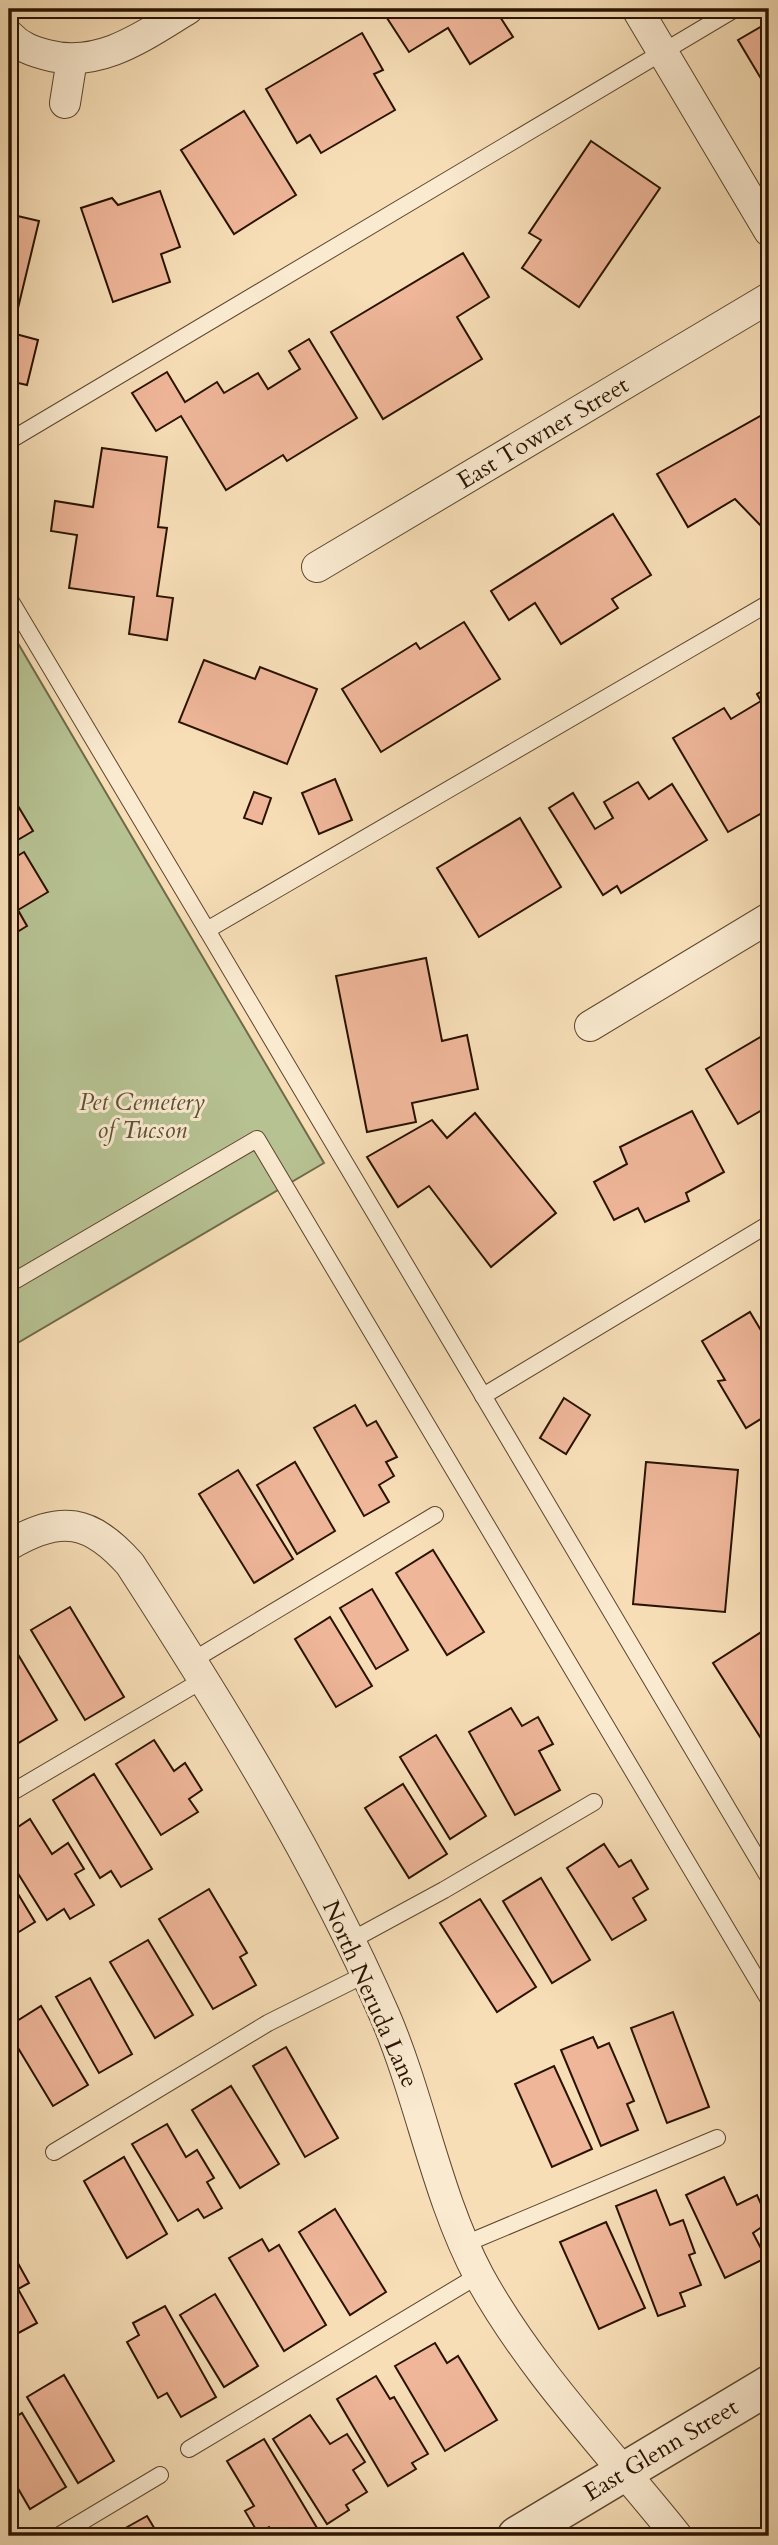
<svg xmlns="http://www.w3.org/2000/svg" width="778" height="2545" viewBox="0 0 778 2545" font-family="Cardo,serif">
<style>
.green{fill:#b7c293;stroke:#706a4a;stroke-width:2}
.building{fill:#efb699;stroke:#2a1300;stroke-width:2}
.lines{fill:none;stroke-linecap:round;stroke-linejoin:round}
.service-casing{stroke:#5d462e;stroke-width:18}
.minor-casing{stroke:#5d462e;stroke-width:32}
.tertiary-casing{stroke:#5d462e;stroke-width:41}
.service{stroke:#faead0;stroke-width:16}
.minor{stroke:#faead0;stroke-width:30}
.tertiary{stroke:#faead0;stroke-width:38}
.labels{text-anchor:middle;dominant-baseline:central;stroke-width:6;stroke-linejoin:round;paint-order:stroke}
.street-label{font-size:24px;fill:#2a1300;stroke:#faead0}
.park-label{font-size:24px;font-style:italic;fill:#5b5033;stroke:#faead0}
</style>
<rect width="100%" height="100%" fill="#f7deb7"/>
<filter id="stains"><feTurbulence type="fractalNoise" baseFrequency=".00286" numOctaves="4"/><feColorMatrix values="0 0 0 0 .2 0 0 0 0 .09 0 0 0 0 .02 0 0 0 .5 -.17"/></filter>
<radialGradient id="worn" r=".72"><stop offset=".6" stop-color="#630" stop-opacity="0"/><stop offset="1" stop-color="#630" stop-opacity=".3"/></radialGradient>
<path class="green" d="M9 628 324 1163 9 1348Z"/>
<g class="building">
<path d="M402 9H495L513 37 470 64 448 28 409 52 387 18Z"/>
<path d="M769 22V92L738 40Z"/>
<path d="M362 33 383 70 374 74 395 110 321 153 310 135 297 143 266 89Z"/>
<path d="M244 111 296 195 234 234 181 150Z"/>
<path d="M591 141 660 188 579 307 522 268 541 240 529 233Z"/>
<path d="M160 191 180 247 161 254 170 282 113 302 81 208 112 198 118 205Z"/>
<path d="M9 214 39 221 12 333 38 340 27 385 9 381Z"/>
<path d="M463 253 489 297 457 317 482 359 383 419 331 332Z"/>
<path d="M309 339 357 418 287 461 283 455 226 490 181 416 156 431 132 393 167 372 185 402 217 382 224 393 258 373 268 389 300 369 289 351Z"/>
<path d="M769 411V522L762 527 735 499 688 527 657 474Z"/>
<path d="M102 448 167 457 158 527 167 528 157 596 173 598 167 640 129 634 134 597 69 588 77 535 51 531 55 501 93 507Z"/>
<path d="M613 514 651 575 612 599 618 608 561 644 535 603 509 620 491 591Z"/>
<path d="M464 622 500 679 381 752 342 689 416 643 420 649Z"/>
<path d="M204 660 255 679 260 667 317 689 287 764 179 722Z"/>
<path d="M769 687V809L728 832 673 738 724 708 731 719 761 701 757 694Z"/>
<path d="M335 779 352 820 319 834 302 793Z"/>
<path d="M638 782 649 799 672 784 707 840 621 893 617 886 603 895 549 808 573 793 595 829 613 818 604 802Z"/>
<path d="M254 792 271 798 262 824 244 818Z"/>
<path d="M18 806 33 831 9 845V812Z"/>
<path d="M520 818 561 887 479 937 437 868Z"/>
<path d="M24 852 48 892 18 910 27 926 9 937V861Z"/>
<path d="M426 958 442 1041 467 1035 478 1089 412 1103 416 1122 367 1132 336 976Z"/>
<path d="M769 1032V1106L738 1124 706 1069Z"/>
<path d="M692 1111 724 1172 686 1193 689 1201 645 1222 638 1208 614 1220 594 1182 627 1164 620 1147Z"/>
<path d="M475 1113 556 1213 491 1267 429 1186 398 1207 367 1157 432 1120 447 1138Z"/>
<path d="M750 1312 769 1344V1414L746 1428 718 1381 725 1380 702 1341Z"/>
<path d="M564 1398 590 1415 566 1454 540 1438Z"/>
<path d="M355 1405 367 1426 376 1421 397 1457 386 1462 394 1476 379 1485 389 1502 364 1516 314 1428Z"/>
<path d="M295 1462 335 1531 297 1554 257 1485Z"/>
<path d="M646 1462 738 1470 725 1612 633 1604Z"/>
<path d="M238 1470 293 1559 254 1583 199 1494Z"/>
<path d="M433 1550 484 1632 447 1655 396 1573Z"/>
<path d="M372 1589 408 1650 376 1669 340 1608Z"/>
<path d="M70 1607 124 1697 85 1720 31 1630Z"/>
<path d="M330 1617 372 1686 336 1707 295 1639Z"/>
<path d="M769 1627V1751L713 1663Z"/>
<path d="M10 1641 57 1720 15 1745 9 1734Z"/>
<path d="M511 1708 522 1726 538 1717 553 1744 539 1751 560 1790 515 1815 469 1732Z"/>
<path d="M436 1735 486 1816 450 1839 400 1757Z"/>
<path d="M154 1740 174 1771 185 1763 202 1790 189 1799 198 1812 161 1835 116 1764Z"/>
<path d="M94 1774 152 1869 121 1887 111 1871 100 1878 53 1800Z"/>
<path d="M403 1784 447 1854 409 1878 365 1808Z"/>
<path d="M30 1819 52 1854 68 1843 84 1869 75 1874 94 1905 70 1919 64 1909 47 1920 9 1859V1833Z"/>
<path d="M604 1844 619 1867 631 1860 648 1889 633 1898 646 1920 612 1940 567 1868Z"/>
<path d="M541 1878 590 1960 552 1983 503 1901Z"/>
<path d="M9 1879 35 1922 9 1938Z"/>
<path d="M209 1889 247 1953 240 1957 256 1985 213 2009 159 1919Z"/>
<path d="M480 1899 536 1987 497 2012 440 1923Z"/>
<path d="M148 1940 193 2015 155 2038 110 1962Z"/>
<path d="M90 1978 132 2054 99 2073 56 1997Z"/>
<path d="M41 2006 88 2085 53 2106 9 2033V2026Z"/>
<path d="M673 2012 709 2107 667 2123 631 2028Z"/>
<path d="M593 2037 598 2048 609 2043 634 2101 627 2104 638 2130 601 2146 561 2050Z"/>
<path d="M286 2047 338 2138 305 2157 253 2066Z"/>
<path d="M554 2066 592 2149 552 2167 515 2084Z"/>
<path d="M231 2086 279 2164 240 2188 192 2110Z"/>
<path d="M167 2124 186 2157 197 2150 214 2178 207 2182 222 2208 204 2218 198 2209 178 2221 132 2144Z"/>
<path d="M124 2157 167 2234 127 2258 84 2181Z"/>
<path d="M724 2177 737 2205 757 2195 769 2222 753 2233 766 2258 725 2278 686 2195Z"/>
<path d="M656 2190 670 2225 683 2220 695 2253 689 2255 701 2285 680 2293 685 2306 658 2316 616 2206Z"/>
<path d="M335 2209 386 2292 350 2315 299 2232Z"/>
<path d="M606 2222 645 2308 599 2329 560 2242Z"/>
<path d="M262 2239 269 2251 279 2245 326 2325 284 2351 229 2258Z"/>
<path d="M14 2256 29 2283 18 2289 37 2323 9 2338V2259Z"/>
<path d="M215 2294 258 2366 224 2387 180 2315Z"/>
<path d="M165 2306 216 2397 181 2417 167 2393 158 2398 127 2342 139 2335 133 2323Z"/>
<path d="M435 2343 447 2363 458 2356 497 2420 445 2451 395 2366Z"/>
<path d="M64 2375 114 2461 78 2483 27 2397Z"/>
<path d="M376 2376 390 2399 394 2397 428 2454 412 2463 416 2469 388 2486 337 2399Z"/>
<path d="M22 2413 66 2487 30 2509 9 2473V2421Z"/>
<path d="M310 2415 330 2444 347 2434 365 2462 353 2470 367 2492 346 2505 349 2510 327 2524 273 2439Z"/>
<path d="M264 2439 317 2528 304 2536H274L269 2527 258 2533 245 2511 254 2506 227 2461Z"/>
<path d="M147 2516 159 2536H114L113 2535Z"/>
</g>
<g class="lines">
<defs>
<g id="service">
<path d="M9 441 735 9"/>
<path d="M9 598 207 930"/>
<path d="M769 603 207 930 769 1878"/>
<path d="M9 1284 257 1139 769 2000"/>
<path d="M483 1396 769 1224"/>
<path d="M190 1662 435 1515"/>
<path d="M9 1794 201 1681"/>
<path d="M350 1941 444 1890 594 1802"/>
<path d="M54 2152 268 2023 366 1974"/>
<path d="M465 2244 717 2138"/>
<path d="M189 2449 479 2275"/>
<path d="M58 2536 160 2475"/>
</g>
<g id="minor">
<path d="M637 9 769 231"/>
<path d="M9 35C20 47 32 51 47 55 100 69 145 35 188 9"/>
<path d="M65 103 72 59"/>
<path d="M317 567 769 298"/>
<path d="M590 1026 769 918"/>
<path d="M9 1545C61 1514 91 1520 130 1564 223 1708 316 1858 385 2016 421 2100 436 2195 479 2276 531 2371 610 2452 677 2536"/>
</g>
<path id="tertiary" d="M517 2536 769 2385"/>
</defs>
<use href="#service" class="service-casing"/>
<use href="#minor" class="minor-casing"/>
<use href="#tertiary" class="tertiary-casing"/>
<use href="#service" class="service"/>
<use href="#minor" class="minor"/>
<use href="#tertiary" class="tertiary"/>
</g>
<g class="labels">
<g class="street-label">
<text transform="translate(543 433) rotate(-31)">East Towner Street</text>
<text transform="translate(370 1994) rotate(66)">North Neruda Lane</text>
<text transform="translate(661 2450) rotate(-31)">East Glenn Street</text>
</g>
<g class="park-label">
<text x="142" y="1102">Pet Cemetery<tspan x="142" dy="28">of Tucson</tspan></text>
</g>
</g>
<rect width="778" height="2545" fill="none" stroke="#f7deb7" stroke-width="35"/>
<rect x="10" y="10" width="757" height="2524" fill="none" stroke="#2a1300" stroke-width="3.5"/>
<rect x="18" y="18" width="743" height="2510" fill="none" stroke="#2a1300" stroke-width="2"/>
<rect width="100%" height="100%" filter="url(#stains)"/>
<rect width="100%" height="100%" fill="url(#worn)"/>
</svg>
